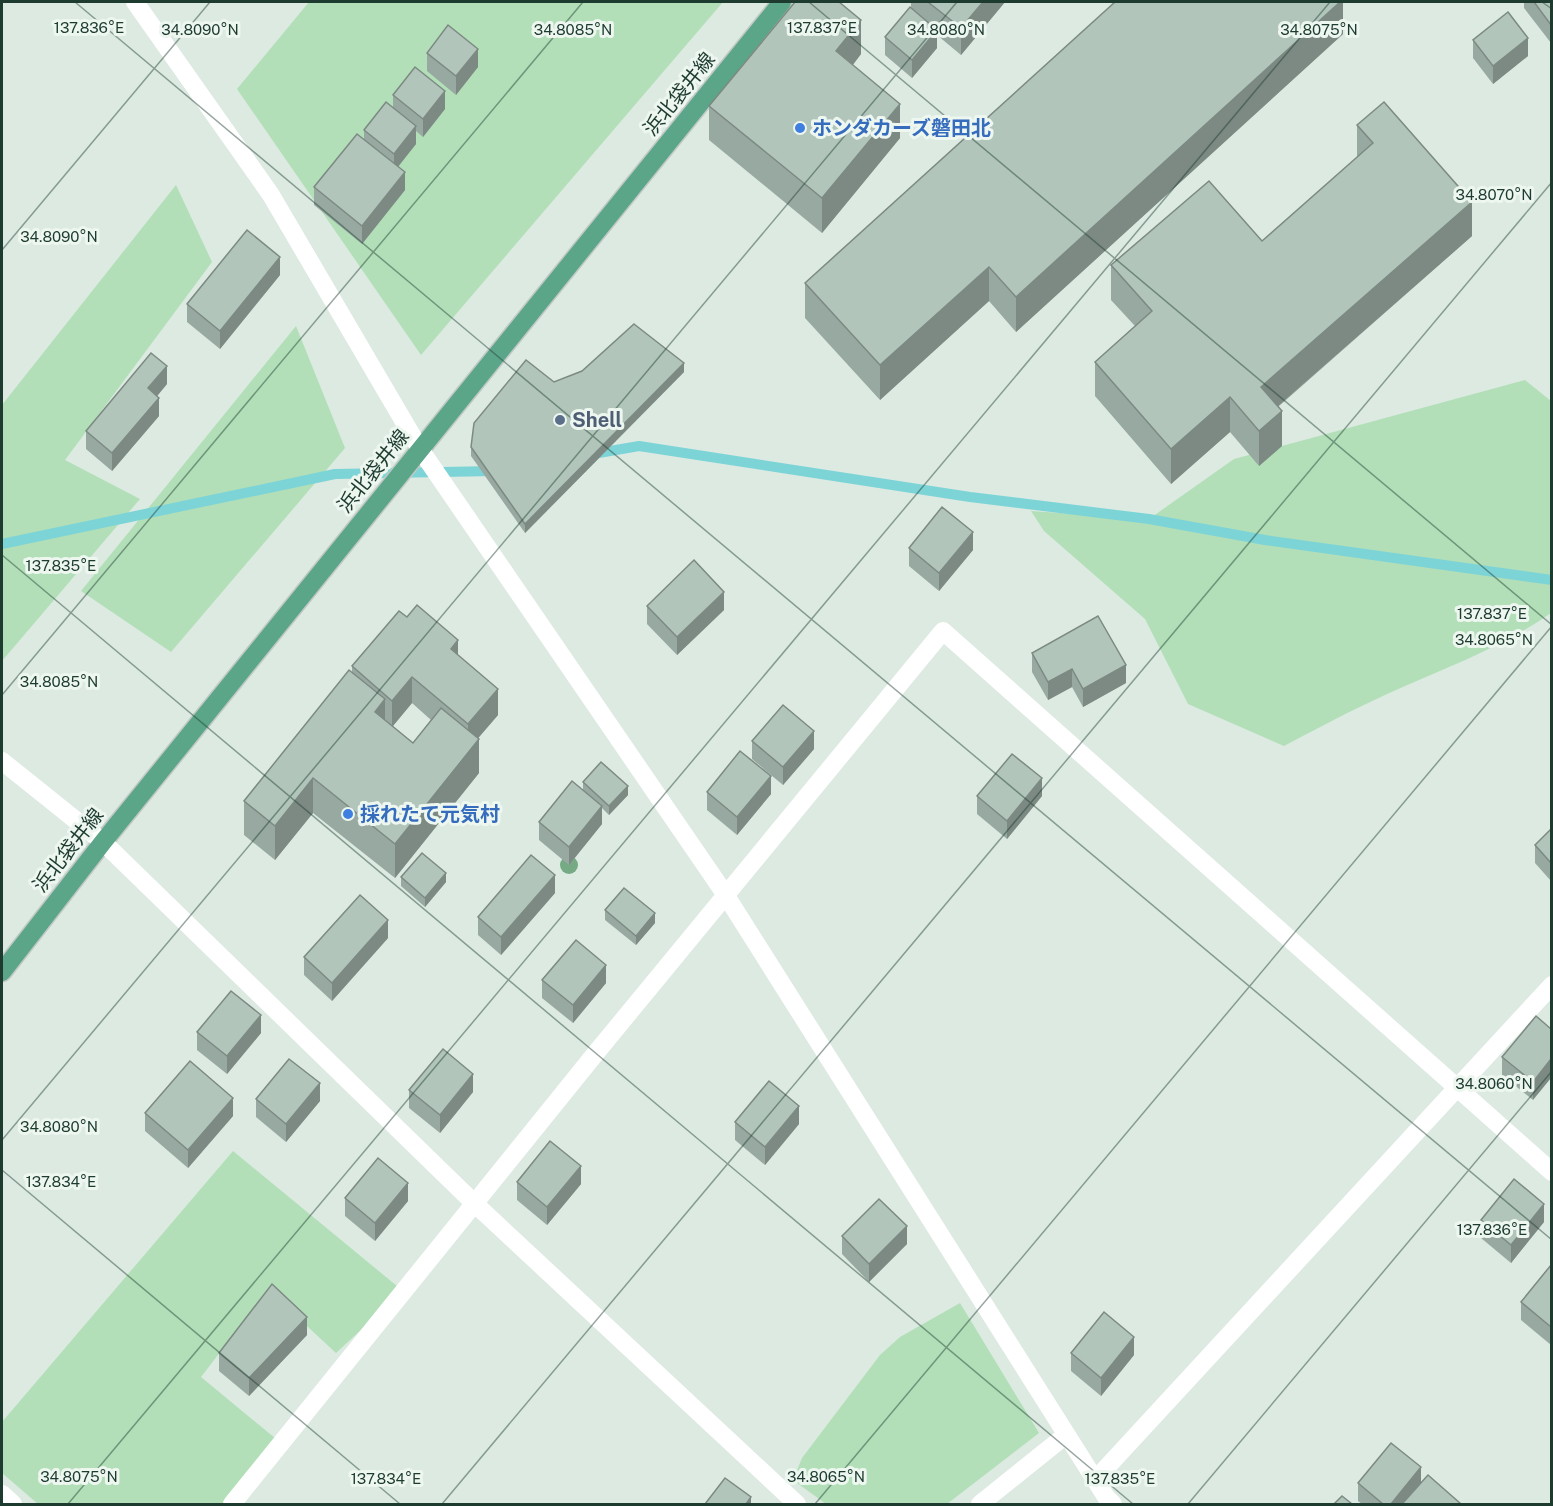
<svg xmlns="http://www.w3.org/2000/svg" width="1553" height="1506" viewBox="0 0 1553 1506" font-family="'Public Sans','Noto Sans JP',sans-serif">
<style>
.green{fill:#b2dfb8}
.lines{fill:none;stroke-linecap:round;stroke-linejoin:round}
.stream{stroke:#7dd4d7;stroke-width:10}
.primary-casing{stroke:#c0c8c5;stroke-width:21}
.minor{stroke:#fff;stroke-width:18}
.tertiary{stroke:#fff;stroke-width:18}
.primary{stroke:#5ba589;stroke-width:18}
.tree{fill:#76aa85}
.wall{fill:#98a9a1;fill-rule:evenodd}
.shaded-wall{fill:#7c8a83}
.building{fill:#b1c5bb;stroke:#7c8a83;stroke-width:1.5}
.ticks{fill:none;stroke:#1d3b2f;stroke-width:1.5;stroke-opacity:0.45}
.shop-dot{fill:#3f7fe0;stroke:#edf7f0;stroke-width:2}
.service-dot{fill:#5c6f8a;stroke:#edf7f0;stroke-width:2}
.labels{text-anchor:middle;dominant-baseline:central;stroke-width:6;stroke-linejoin:round;paint-order:stroke}
.street-label{font-size:20px;fill:#1d3b2f;stroke:#edf7f0}
.shop-label{font-size:20px;font-weight:bold;fill:#366cbe;stroke:#edf7f0;text-anchor:start}
.service-label{font-size:20px;font-weight:bold;fill:#4e5e75;stroke:#edf7f0;text-anchor:start}
.ticks-label{font-size:15px;text-anchor:middle;fill:#1d3b2f;stroke:#edf7f0;stroke-width:6;stroke-linejoin:round;paint-order:stroke}
</style>
<rect width="100%" height="100%" fill="#dceae2"/>
<g class="green">
<path d="M309 2H723L421 355 237 89Z"/>
<path d="M176 185 212 262 65 460 140 499 2 661V405Z"/>
<path d="M296 326 345 448 171 652 81 591Z"/>
<path d="M1525 380 1551 401V613C1494 653 1428 674 1366 704 1338 717 1311 732 1284 746L1188 704 1145 619 1044 531 1031 511 1149 519 1234 459Z"/>
<path d="M233 1151 403 1291 336 1353 268 1290 201 1377 281 1443 232 1504H38L2 1473V1422Z"/>
<path d="M960 1303 1039 1433 947 1504H826L793 1480 802 1458 880 1355 900 1337Z"/>
</g>
<g class="lines">
<g class="stream">
<path d="M593 454 639 446 970 497 1149 519 1265 540 1552 580"/>
<path d="M2 544 335 474 495 471"/>
</g>
<defs>
<path id="primary" d="M2 972 103 842 782 2"/>
</defs>
<use href="#primary" class="primary-casing"/>
<g class="minor">
<path d="M2 761 103 842 474 1203 797 1504"/>
<path d="M1095 1480 1552 985"/>
<path d="M232 1504 595 1054 943 631 1552 1172"/>
<path d="M980 1504 1066 1435"/>
</g>
<g class="tertiary">
<path d="M135 2 271 195 420 449 725 894 1106 1497 1113 1504"/>
<path d="M2 1494 13 1504"/>
</g>
<use href="#primary" class="primary"/>
</g>
<circle class="tree" cx="569" cy="865" r="9"/>
<g class="wall">
<path d="M911 2H1005L961 55 937 35V48L912 78 885 55V37L911 8Z"/>
<path d="M1343 2V34L1016 332 989 301 880 400 805 318V283Z"/>
<path d="M1524 2H1551V43L1524 8Z"/>
<path d="M1473 40 1528 56 1493 84 1473 58Z"/>
<path d="M427 53 478 67 456 95 427 71Z"/>
<path d="M861 54 853 65 900 138 822 233 709 140V106Z"/>
<path d="M393 95 445 109 423 137 416 131V144L398 166 405 190 362 244 314 205V187L364 140V130L393 108Z"/>
<path d="M1357 125 1472 236 1278 407 1282 446 1259 466 1230 432 1171 484 1095 396V362L1135 326 1111 300V265L1262 241 1357 157Z"/>
<path d="M280 275 220 349 187 322V304Z"/>
<path d="M684 372 525 533 471 456V447L554 382Z"/>
<path d="M167 384 157 396 159 416 112 471 86 449V431Z"/>
<path d="M909 548 973 550 939 591 909 566Z"/>
<path d="M647 606 724 610 677 655 647 624Z"/>
<path d="M407 617 458 655 498 715 478 738 479 773 395 878 313 813 275 860 244 835V801L352 672V666ZM412 703 431 720 413 743 393 726Z"/>
<path d="M1032 653 1126 683 1083 707 1072 687 1048 700 1032 672Z"/>
<path d="M752 741 814 749 783 785 752 759Z"/>
<path d="M583 782 628 795 609 815 602 808V824L569 865 539 840V822L583 791Z"/>
<path d="M707 792 771 794 737 835 707 810Z"/>
<path d="M977 796H1042L1007 839 977 814Z"/>
<path d="M1551 829V881L1535 863V845Z"/>
<path d="M401 877 446 882 425 907 401 886Z"/>
<path d="M555 893 501 955 478 935V917Z"/>
<path d="M605 910 655 923 636 945 605 920Z"/>
<path d="M388 938 332 1001 304 975V957Z"/>
<path d="M542 980 606 983 573 1023 542 998Z"/>
<path d="M1536 1016 1533 1100 1502 1075V1057Z"/>
<path d="M197 1032 261 1033 227 1074 197 1050Z"/>
<path d="M409 1090 473 1092 440 1133 409 1108Z"/>
<path d="M256 1099 320 1101 286 1142 256 1117Z"/>
<path d="M145 1113 233 1116 188 1168 145 1131Z"/>
<path d="M735 1122 799 1124 765 1165 735 1140Z"/>
<path d="M517 1182 581 1184 547 1225 517 1200Z"/>
<path d="M345 1198 408 1201 375 1241 345 1216Z"/>
<path d="M1481 1220 1544 1222 1511 1263 1481 1238Z"/>
<path d="M842 1236 907 1244 869 1282 842 1254Z"/>
<path d="M1551 1265V1345L1521 1320V1302Z"/>
<path d="M307 1335 249 1396 219 1371V1353Z"/>
<path d="M1071 1353 1134 1355 1101 1396 1071 1371Z"/>
<path d="M1421 1482 1461 1504H1362L1358 1501V1483Z"/>
</g>
<g class="shaded-wall">
<path d="M983 2H1005L961 55V28Z"/>
<path d="M1340 2H1343V34L1016 332V297Z"/>
<path d="M861 20V54L836 86V51Z"/>
<path d="M937 30V48L912 78V60Z"/>
<path d="M1528 38V56L1493 84V66Z"/>
<path d="M478 49V67L456 95V76Z"/>
<path d="M445 91V109L423 137V119Z"/>
<path d="M900 104V138L822 233V198Z"/>
<path d="M416 126V144L394 172V154Z"/>
<path d="M405 172V190L362 244V226Z"/>
<path d="M1472 202V236L1261 421V387Z"/>
<path d="M280 257V275L220 349V331Z"/>
<path d="M989 267V301L880 400V365Z"/>
<path d="M684 363V372L525 533V524Z"/>
<path d="M167 366V384L148 407V388Z"/>
<path d="M1230 397V432L1171 484V449Z"/>
<path d="M159 398V416L112 471V453Z"/>
<path d="M1282 411V446L1259 466V431Z"/>
<path d="M973 532V550L939 591V573Z"/>
<path d="M724 592V610L677 655V637Z"/>
<path d="M458 640V667L451 649Z"/>
<path d="M1126 665V683L1083 707V689Z"/>
<path d="M1072 669V687L1048 700V682Z"/>
<path d="M412 677V703L392 727V701Z"/>
<path d="M498 689V715L468 750V724Z"/>
<path d="M385 699V734L375 712Z"/>
<path d="M814 731V749L783 785V767Z"/>
<path d="M479 739V773L395 878V844Z"/>
<path d="M771 776V794L737 835V817Z"/>
<path d="M313 778V813L275 860V826Z"/>
<path d="M1042 778V796L1007 839V821Z"/>
<path d="M628 786V795L609 815V806Z"/>
<path d="M602 806V824L569 865V847Z"/>
<path d="M446 873V882L425 907V898Z"/>
<path d="M555 875V893L501 955V937Z"/>
<path d="M655 913V923L636 945V936Z"/>
<path d="M388 920V938L332 1001V983Z"/>
<path d="M606 965V983L573 1023V1005Z"/>
<path d="M261 1015V1033L227 1074V1056Z"/>
<path d="M1551 1059V1078L1533 1100V1082Z"/>
<path d="M473 1074V1092L440 1133V1115Z"/>
<path d="M320 1083V1101L286 1142V1124Z"/>
<path d="M233 1098V1116L188 1168V1150Z"/>
<path d="M799 1106V1124L765 1165V1147Z"/>
<path d="M581 1166V1184L547 1225V1207Z"/>
<path d="M408 1183V1201L375 1241V1223Z"/>
<path d="M1544 1204V1222L1511 1263V1245Z"/>
<path d="M907 1226V1244L869 1282V1264Z"/>
<path d="M307 1317V1335L249 1396V1378Z"/>
<path d="M1134 1337V1355L1101 1396V1378Z"/>
<path d="M1421 1467V1486L1406 1504H1391Z"/>
<path d="M751 1497V1504H746Z"/>
</g>
<g class="building">
<path d="M795 2H839L861 20 836 51 900 104 822 198 709 106Z"/>
<path d="M928 2H983L961 28Z"/>
<path d="M1115 2H1340L1016 297 989 267 880 365 805 283Z"/>
<path d="M1534 2H1551V25Z"/>
<path d="M910 7 937 30 912 60 885 37Z"/>
<path d="M1508 12 1528 38 1493 66 1473 40Z"/>
<path d="M448 25 478 49 456 76 427 53Z"/>
<path d="M415 67 445 91 423 119 393 95Z"/>
<path d="M386 102 416 126 394 154 364 130Z"/>
<path d="M1384 102 1472 202 1261 387 1282 411 1259 431 1230 397 1171 449 1095 362 1152 311 1111 265 1209 181 1262 241 1373 143 1357 125Z"/>
<path d="M357 134 405 172 362 226 314 187Z"/>
<path d="M247 230 280 257 220 331 187 304Z"/>
<path d="M634 324 684 363 525 524 471 447 474 423 526 360 554 382 582 371Z"/>
<path d="M151 353 167 366 148 388 159 398 112 453 86 431Z"/>
<path d="M942 507 973 532 939 573 909 548Z"/>
<path d="M694 560 724 592 677 637 647 606Z"/>
<path d="M417 605 458 640 451 649 498 689 468 724 412 677 392 701 352 666 399 611 407 617Z"/>
<path d="M1098 616 1126 665 1083 689 1072 669 1048 682 1032 653Z"/>
<path d="M349 670 385 699 375 712 413 743 441 708 479 739 395 844 313 778 275 826 244 801Z"/>
<path d="M783 705 814 731 783 767 752 741Z"/>
<path d="M740 751 771 776 737 817 707 792Z"/>
<path d="M1012 754 1042 778 1007 821 977 796Z"/>
<path d="M601 762 628 786 609 806 583 782Z"/>
<path d="M572 781 602 806 569 847 539 822Z"/>
<path d="M1551 829V863L1535 845Z"/>
<path d="M422 853 446 873 425 898 401 877Z"/>
<path d="M531 855 555 875 501 937 478 917Z"/>
<path d="M624 888 655 913 636 936 605 910Z"/>
<path d="M360 895 388 920 332 983 304 957Z"/>
<path d="M576 940 606 965 573 1005 542 980Z"/>
<path d="M231 991 261 1015 227 1056 197 1032Z"/>
<path d="M1536 1016 1551 1029V1059L1533 1082 1502 1057Z"/>
<path d="M443 1049 473 1074 440 1115 409 1090Z"/>
<path d="M289 1059 320 1083 286 1124 256 1099Z"/>
<path d="M190 1061 233 1098 188 1150 145 1113Z"/>
<path d="M769 1081 799 1106 765 1147 735 1122Z"/>
<path d="M550 1141 581 1166 547 1207 517 1182Z"/>
<path d="M378 1158 408 1183 375 1223 345 1198Z"/>
<path d="M1514 1179 1544 1204 1511 1245 1481 1220Z"/>
<path d="M879 1199 907 1226 869 1264 842 1236Z"/>
<path d="M1551 1265V1327L1521 1302Z"/>
<path d="M272 1284 307 1317 249 1378 219 1353Z"/>
<path d="M1104 1312 1134 1337 1101 1378 1071 1353Z"/>
<path d="M1391 1443 1421 1467 1391 1504H1383L1358 1483Z"/>
<path d="M1428 1475 1461 1504H1402Z"/>
<path d="M725 1478 751 1497 746 1504H705Z"/>
<path d="M1342 1496 1352 1504H1334Z"/>
</g>
<path class="ticks" d="M75 2 1552 1240M809 2 1552 625M1542 2 1552 9M2 250 210 2M2 555 1133 1504M2 695 583 2M2 1140 957 2M2 1170 400 1504M68 1504 1330 2M442 1504 1552 182M815 1504 1552 626M1188 1504 1552 1071"/>
<g class="shop-dot">
<circle cx="800" cy="128" r="6"/>
<circle cx="348" cy="814" r="6"/>
</g>
<circle class="service-dot" cx="560" cy="420" r="6"/>
<g class="labels">
<g class="street-label">
<text transform="translate(679 94) rotate(-51)">浜北袋井線</text>
<text transform="translate(373 471) rotate(-51)">浜北袋井線</text>
<text transform="translate(68 850) rotate(-52)">浜北袋井線</text>
</g>
<g class="shop-label">
<text x="812" y="128">ホンダカーズ磐田北</text>
<text x="360" y="814">採れたて元気村</text>
</g>
<g class="service-label">
<text x="572" y="420">Shell</text>
</g>
</g>
<g class="ticks-label">
<text x="822" y="33">137.837°E</text>
<text x="89" y="33">137.836°E</text>
<text x="200" y="35">34.8090°N</text>
<text x="573" y="35">34.8085°N</text>
<text x="946" y="35">34.8080°N</text>
<text x="1319" y="35">34.8075°N</text>
<text x="1494" y="200">34.8070°N</text>
<text x="59" y="242">34.8090°N</text>
<text x="61" y="571">137.835°E</text>
<text x="1492" y="619">137.837°E</text>
<text x="1494" y="645">34.8065°N</text>
<text x="59" y="687">34.8085°N</text>
<text x="1494" y="1089">34.8060°N</text>
<text x="59" y="1132">34.8080°N</text>
<text x="61" y="1187">137.834°E</text>
<text x="1492" y="1235">137.836°E</text>
<text x="79" y="1482">34.8075°N</text>
<text x="826" y="1482">34.8065°N</text>
<text x="386" y="1484">137.834°E</text>
<text x="1120" y="1484">137.835°E</text>
</g>
<rect width="1553" height="1506" fill="none" stroke="#1d3b2f" stroke-width="6"/>
</svg>
